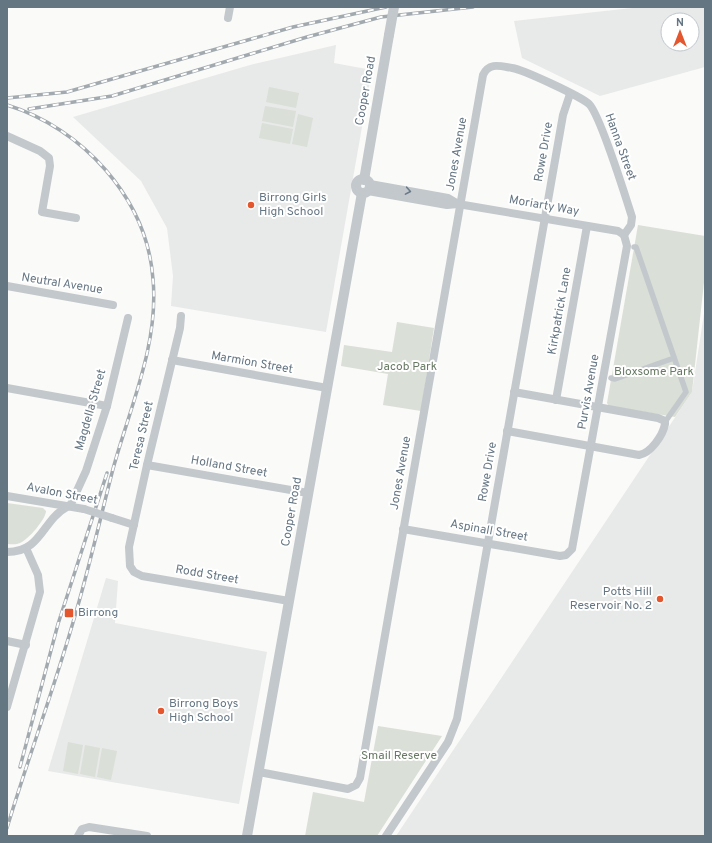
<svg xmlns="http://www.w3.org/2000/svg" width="712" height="843" viewBox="0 0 712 843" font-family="Overpass,sans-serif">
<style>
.built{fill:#e8e9e9;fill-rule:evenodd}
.green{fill:#dadfd7}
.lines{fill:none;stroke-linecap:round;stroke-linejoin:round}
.pedestrian{stroke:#c3c8cc;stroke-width:5.5}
.minor{stroke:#c3c8cc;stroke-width:8}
.tertiary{stroke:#c3c8cc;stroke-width:10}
.rail-casing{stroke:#a2aab0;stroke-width:3.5}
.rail{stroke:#fff;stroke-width:2;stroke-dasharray:6;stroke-linecap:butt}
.minor-bridge{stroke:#c3c8cc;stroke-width:8}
.tertiary-bridge{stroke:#c3c8cc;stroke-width:10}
.oneway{stroke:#6a7a87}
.poi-dot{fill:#e4572e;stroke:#fff;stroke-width:1.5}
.labels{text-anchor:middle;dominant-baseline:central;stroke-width:4;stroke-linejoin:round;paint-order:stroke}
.street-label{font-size:12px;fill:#657683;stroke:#fff}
.poi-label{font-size:12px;fill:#657683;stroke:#fff;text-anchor:start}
.park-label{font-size:12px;fill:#687a64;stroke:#fff}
</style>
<rect width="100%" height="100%" fill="#fafaf8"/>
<g class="built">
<path d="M641 7H705V67L600 96 522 58 514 21ZM668 20H692V44H668Z"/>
<path d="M336 45 334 63 372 70 326 332 171 306 173 276 167 228 141 181 73 117 250 65Z"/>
<path d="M705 307V836H396L692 392Z"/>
<path d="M106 578 118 581 115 623 267 652 239 804 48 771Z"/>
</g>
<g class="green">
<path d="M269 87 299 93 296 108 266 102Z"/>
<path d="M265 106 296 111 293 127 262 121Z"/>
<path d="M298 114 313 118 307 147 292 144Z"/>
<path d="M262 123 293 129 290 144 259 138Z"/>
<path d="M638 225 705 236V273L692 392 675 417 609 406 607 403Z"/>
<path d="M397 322 434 328 421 411 383 405 388 374 341 366 344 345 392 352Z"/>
<path d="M7 503 43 508 46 511C46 519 28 540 20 543 16 545 11 544 7 544Z"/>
<path d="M378 726 442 736 377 836H305L313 792 364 802Z"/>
<path d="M68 742 83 745 78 774 63 771Z"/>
<path d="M85 745 100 748 95 777 80 774Z"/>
<path d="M102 748 117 751 111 780 97 777Z"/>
</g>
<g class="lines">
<g class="pedestrian">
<path d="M634 247H636L686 392 665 422"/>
<path d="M611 378 615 379 674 358"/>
</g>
<g class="minor">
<path d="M228 18 230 7"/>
<path d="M7 136 40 151 49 158 50 166 42 212 76 218"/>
<path d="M370 184 448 198 458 204"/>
<path d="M368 191 447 205 458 204 618 231 624 235"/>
<path d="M7 286 113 305"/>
<path d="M181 316 180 328 147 465 129 547 130 566 134 572 142 576 289 601"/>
<path d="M172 360 327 388"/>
<path d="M7 388 107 406"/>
<path d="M556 400 587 226"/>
<path d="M507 431 639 455C651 453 663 435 665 424V421L658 418 514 392"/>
<path d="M147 465 308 493"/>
<path d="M7 496 84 509"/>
<path d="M70 506 86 471 107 406 128 318"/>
<path d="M112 518 134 525"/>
<path d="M403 529 560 556 566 555 572 549 627 246 624 235"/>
<path d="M7 552C42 552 42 520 67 507"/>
<path d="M7 641 26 645"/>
<path d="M7 707 40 592 38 575 26 548"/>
<path d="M259 772 348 789 356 785 360 778 483 75C489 62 500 66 512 68 524 70 580 96 589 104 600 115 626 198 632 217L631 225 624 235"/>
<path d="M78 836 82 829 89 827 147 836"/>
<path d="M386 836 448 742 457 719 563 115 570 94"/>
</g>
<g class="tertiary">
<circle cx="363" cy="186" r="7"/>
<path d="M364 180 389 35"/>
<path d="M247 836 362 193"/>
</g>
<defs>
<g id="rail">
<path d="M7 98 67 92 293 27 386 7"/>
<path d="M7 105C82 128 147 198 153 279 159 344 130 407 113 469 100 519 89 569 74 619 54 689 28 758 7 828"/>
<path d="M29 109 112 96 307 37 381 17 473 7"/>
<path d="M20 767 58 624 107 473"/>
</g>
</defs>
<use href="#rail" class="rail-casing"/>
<use href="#rail" class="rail"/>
<path class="minor-bridge" d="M84 509 112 518"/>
<path class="tertiary-bridge" d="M389 35 394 7"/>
</g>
<defs><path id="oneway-chevron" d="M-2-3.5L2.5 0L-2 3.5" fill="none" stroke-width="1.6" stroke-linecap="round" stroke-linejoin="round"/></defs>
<use class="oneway" href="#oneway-chevron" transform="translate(408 191) rotate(10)"/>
<g class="poi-dot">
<circle cx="251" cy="205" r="4"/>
<circle cx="660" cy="599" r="4"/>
<rect x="64" y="608" width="10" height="10" rx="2"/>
<circle cx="161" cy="711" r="4"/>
</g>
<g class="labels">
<g class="street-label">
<text transform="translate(366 91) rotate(-80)">Cooper Road</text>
<text transform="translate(620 147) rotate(70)">Hanna Street</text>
<text transform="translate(544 152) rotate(-80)">Rowe Drive</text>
<text transform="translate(457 154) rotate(-80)">Jones Avenue</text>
<text transform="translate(544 206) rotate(10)">Moriarty Way</text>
<text transform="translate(62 284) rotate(9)">Neutral Avenue</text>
<text transform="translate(560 311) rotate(-80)">Kirkpatrick Lane</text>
<text transform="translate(252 363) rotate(10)">Marmion Street</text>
<text transform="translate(589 392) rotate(-80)">Purvis Avenue</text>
<text transform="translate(91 410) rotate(-74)">Magdella Street</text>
<text transform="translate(142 436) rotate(-77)">Teresa Street</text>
<text transform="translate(229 467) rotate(10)">Holland Street</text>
<text transform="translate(488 472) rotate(-80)">Rowe Drive</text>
<text transform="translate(401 473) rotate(-80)">Jones Avenue</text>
<text transform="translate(62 494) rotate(11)">Avalon Street</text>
<text transform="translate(292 512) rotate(-80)">Cooper Road</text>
<text transform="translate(489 531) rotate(10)">Aspinall Street</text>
<text transform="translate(207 575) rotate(10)">Rodd Street</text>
</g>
<g class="poi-label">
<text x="259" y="198">Birrong Girls<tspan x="259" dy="14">High School</tspan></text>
<text x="652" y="592" text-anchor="end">Potts Hill<tspan x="652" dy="14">Reservoir No. 2</tspan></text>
<text x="78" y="613">Birrong</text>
<text x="169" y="704">Birrong Boys<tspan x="169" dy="14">High School</tspan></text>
</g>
<g class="park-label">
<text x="407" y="367">Jacob Park</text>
<text x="654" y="372">Bloxsome Park</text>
<text x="399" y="756">Smail Reserve</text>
</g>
</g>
<rect width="712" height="843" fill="none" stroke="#657683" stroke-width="16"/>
<g transform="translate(680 32)"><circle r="19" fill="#ffffff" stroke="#c1c8cd"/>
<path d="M0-3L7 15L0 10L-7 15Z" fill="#e4572e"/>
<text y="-6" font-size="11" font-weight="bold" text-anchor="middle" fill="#657683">N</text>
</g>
</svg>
